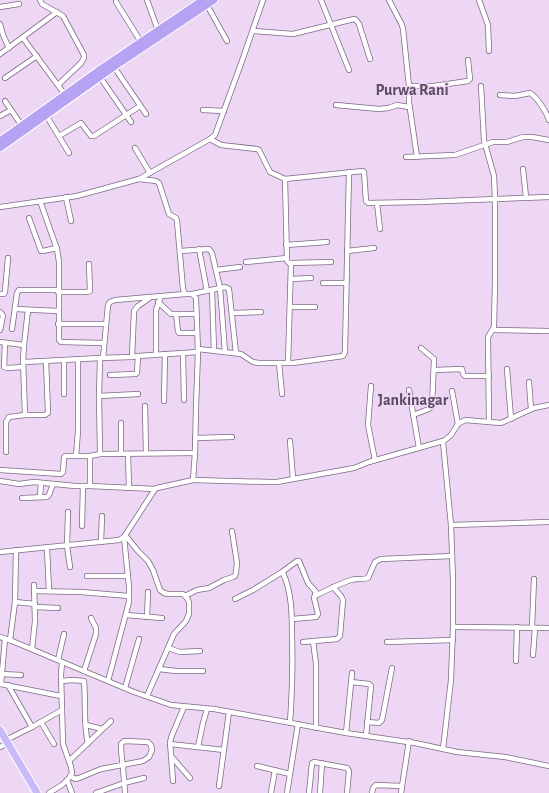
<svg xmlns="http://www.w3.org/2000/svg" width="549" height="793" viewBox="0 0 549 793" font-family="'Alegreya Sans',sans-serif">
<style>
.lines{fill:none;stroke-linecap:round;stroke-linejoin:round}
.minor-casing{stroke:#7d6983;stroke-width:6}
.primary-casing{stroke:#fff;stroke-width:9}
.trunk-casing{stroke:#fff;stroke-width:9}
.minor{stroke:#fff;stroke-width:4.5}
.primary{stroke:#c8baf7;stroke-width:7}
.trunk{stroke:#b6a3f4;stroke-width:7}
.labels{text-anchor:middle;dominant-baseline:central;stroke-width:3;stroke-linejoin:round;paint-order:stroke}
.quarter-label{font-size:16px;font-weight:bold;fill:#5c4a62;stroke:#eed7f4}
</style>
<rect width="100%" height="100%" fill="#eed7f4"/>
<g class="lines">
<defs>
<g id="minor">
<path d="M40 0 42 4 63 16 84 55V58L81 63 58 85"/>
<path d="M147 0 159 33"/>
<path d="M321 0 349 70"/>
<path d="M389 0 402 25 403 29 409 86V102L417 157"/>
<path d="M479 0 488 25 489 51"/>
<path d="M116 2 141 42"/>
<path d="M207 5 227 41"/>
<path d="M0 7 19 4"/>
<path d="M0 24 3 35 9 48"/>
<path d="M253 31 293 34 354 19 356 20 359 24 370 59"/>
<path d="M23 38 66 96"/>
<path d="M0 54 57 12"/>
<path d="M114 67 146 114"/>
<path d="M100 77 131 122"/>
<path d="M5 78 37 56"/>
<path d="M409 86H434L468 81 470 79 468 60"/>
<path d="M481 86 484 140 494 176 495 198V281L494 327 488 337 489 422"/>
<path d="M500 95 515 96 530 93C537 97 547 113 549 120"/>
<path d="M5 101 22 126"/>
<path d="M336 105 379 109 388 108 397 105 409 107"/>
<path d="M203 110 224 111"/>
<path d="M46 115 69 153"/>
<path d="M0 116 11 110"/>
<path d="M59 136 81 123 91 136H94L140 106"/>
<path d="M210 139 221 145 257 149 259 150 270 172 285 179 363 171 364 172 366 201 368 203 420 202 549 197"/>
<path d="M135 148 150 173"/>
<path d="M406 157 455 155 493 142H507L523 137H532L549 140"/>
<path d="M523 169 526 197"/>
<path d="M285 179 287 261 289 263 331 262"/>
<path d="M66 197 71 221"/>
<path d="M40 201 57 249 59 262V340L61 342 104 343"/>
<path d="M377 203 380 229"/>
<path d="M0 207 77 196 139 179 210 139 215 135 242 61 263 0"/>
<path d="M29 218 41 251H43L57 248"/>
<path d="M286 245 327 242"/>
<path d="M199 249 207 291"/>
<path d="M180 251 209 249 212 253 220 288 225 352"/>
<path d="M347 251 374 248"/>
<path d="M246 262 287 258"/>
<path d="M216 270 240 267"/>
<path d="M291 279 311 278"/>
<path d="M323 283H346"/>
<path d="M212 290 214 351"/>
<path d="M58 292H87L90 291 89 264"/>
<path d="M0 294H4L5 292 8 258"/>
<path d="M192 294 225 287 229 289 236 353"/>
<path d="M158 302 171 314H196"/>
<path d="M290 307H315"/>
<path d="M15 309 58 311"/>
<path d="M0 312 2 314 3 316 0 330"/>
<path d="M232 313 261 312"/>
<path d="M176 314 178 331 179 333H197"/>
<path d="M58 324H106"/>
<path d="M12 329 17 293 19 290H58"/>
<path d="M493 330 549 331"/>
<path d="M0 342 24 345 23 360 25 362 100 358"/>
<path d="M5 343 4 367 7 368 23 367"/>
<path d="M24 345 28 310"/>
<path d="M198 349 241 354 253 362 259 363H293L343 356 345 352 349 172"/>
<path d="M183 353 184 400"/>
<path d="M156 354V310L161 296"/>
<path d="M132 357 134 311 138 306 151 297"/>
<path d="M103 358 108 305 110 302 115 300 185 294"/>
<path d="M23 360 25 415"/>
<path d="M64 360V394"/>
<path d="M279 363 282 394"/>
<path d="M288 363 291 263"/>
<path d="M507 369 511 419"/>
<path d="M434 370 462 369 463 374 465 376H489"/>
<path d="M110 375 136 374 137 373 138 356"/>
<path d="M529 382 531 409"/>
<path d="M371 386 368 425 375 460"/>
<path d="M409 390 419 448"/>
<path d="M452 391 458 424"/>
<path d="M99 396 138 394"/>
<path d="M164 401 165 354"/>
<path d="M145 406 146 453"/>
<path d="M413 415 429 409 432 406 434 359 421 348"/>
<path d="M195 438 232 437"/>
<path d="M290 441 293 479"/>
<path d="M6 452V422L9 417 25 415H45L48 413 46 361"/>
<path d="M100 454 195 453"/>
<path d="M121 454V423"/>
<path d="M128 454 129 488"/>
<path d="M76 456 78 431V359"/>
<path d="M0 470 61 474 63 472 64 458 65 456H90"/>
<path d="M193 480 270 482H277L354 468 369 462 443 441"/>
<path d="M0 481 19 484 34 482 75 486H90L155 489"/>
<path d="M90 486V456L100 454 99 396 100 358 132 357 138 356 198 352 196 298 192 294H185L183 289 177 221 176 218 169 214 159 183 156 181 139 179"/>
<path d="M40 497 41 483"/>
<path d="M22 498 47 497 49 495 53 484"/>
<path d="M68 512 67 546 70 567"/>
<path d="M451 525 549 522"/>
<path d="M82 526 83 486"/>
<path d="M125 535 138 551 148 561 153 570 160 590 164 593 168 594H183L187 598 189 602V614L186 621 174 634 147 696"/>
<path d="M101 542 102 516"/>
<path d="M47 548 49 591"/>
<path d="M0 552 119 540 124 537 155 489 157 488 193 480 195 453 196 408 198 352"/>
<path d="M282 572 297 561H299L308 583 316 592 314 598 318 614 316 617 292 619"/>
<path d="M87 576H128"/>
<path d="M34 591 81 592 129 596"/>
<path d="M185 596 197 590 209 588 224 580 233 577 235 576 236 572 237 563 232 531"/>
<path d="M315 596C327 590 339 584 351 580 357 578 362 580 368 578L375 562 381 559 452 556"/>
<path d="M235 599 253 590 282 572 283 573C292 593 292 615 292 636 293 665 292 694 290 723"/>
<path d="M15 602 35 604"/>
<path d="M35 607 58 608"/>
<path d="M126 615 162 618"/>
<path d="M147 617 148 592"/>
<path d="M453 627 549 628"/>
<path d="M532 627 534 579"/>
<path d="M0 637 12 641 134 692 171 705 214 709 346 733 415 743 457 752 505 757 549 766"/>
<path d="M10 640 15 602 16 550"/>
<path d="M313 641 316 664V728"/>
<path d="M303 642 337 639 340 636 343 600 341 596 333 587"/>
<path d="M387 642 453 640"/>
<path d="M168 648 180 652 200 651"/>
<path d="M32 649 35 621 34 585"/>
<path d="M533 655 535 628"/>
<path d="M58 660 64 634"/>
<path d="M516 661 517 627"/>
<path d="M159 669 176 671H203"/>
<path d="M84 671 96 634V628L91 618"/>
<path d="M2 674 21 675"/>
<path d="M61 681 72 680 84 681C86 702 83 723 88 743"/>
<path d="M108 681 129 602V587L124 537"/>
<path d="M351 682 369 684 371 686 366 736"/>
<path d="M0 684 61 696"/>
<path d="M1 684 5 639"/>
<path d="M8 685 32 727"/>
<path d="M125 688 139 639"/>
<path d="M41 722 54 744"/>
<path d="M367 722 379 723 382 720 392 668"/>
<path d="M86 725 102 729"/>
<path d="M346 733 352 673"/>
<path d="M6 740 32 727 62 710"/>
<path d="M170 744 224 750"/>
<path d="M0 747 8 743"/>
<path d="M198 747 203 723 207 709"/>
<path d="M443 749 451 680 453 627V580L451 525 443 442 445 440 451 435 458 424 465 420 501 423 534 408 549 405"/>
<path d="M171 756 190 778"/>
<path d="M69 761 111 721"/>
<path d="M257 766 290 774"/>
<path d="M71 776 75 779 79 778 101 769 143 761 149 757 152 750 151 745 148 742 124 741 121 744C121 752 122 760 123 768L125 793"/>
<path d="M67 780 72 793"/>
<path d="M173 781 170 742 172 735 184 707"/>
<path d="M219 786 229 712"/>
<path d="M49 793 62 785 69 778 72 773 71 767 63 744 61 675 62 662"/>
<path d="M96 793 124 783 144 778"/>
<path d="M271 793 275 770"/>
<path d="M287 793 298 724"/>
<path d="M309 793 312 763 314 762 347 768 349 771 347 793"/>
<path d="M320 793 322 763"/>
<path d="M372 793 373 788 376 785 402 786"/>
<path d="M401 793 409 741"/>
</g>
<path id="primary" d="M0 730 37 793"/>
<g id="trunk">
<path d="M0 141 98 71 203 0"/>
<path d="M0 148 121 62 214 0"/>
</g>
</defs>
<use href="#minor" class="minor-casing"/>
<use href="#primary" class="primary-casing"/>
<use href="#trunk" class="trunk-casing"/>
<use href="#minor" class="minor"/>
<use href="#primary" class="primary"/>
<use href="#trunk" class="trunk"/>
</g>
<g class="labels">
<g class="quarter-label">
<text x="412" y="90">Purwa Rani</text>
<text x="413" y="400">Jankinagar</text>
</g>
</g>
</svg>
